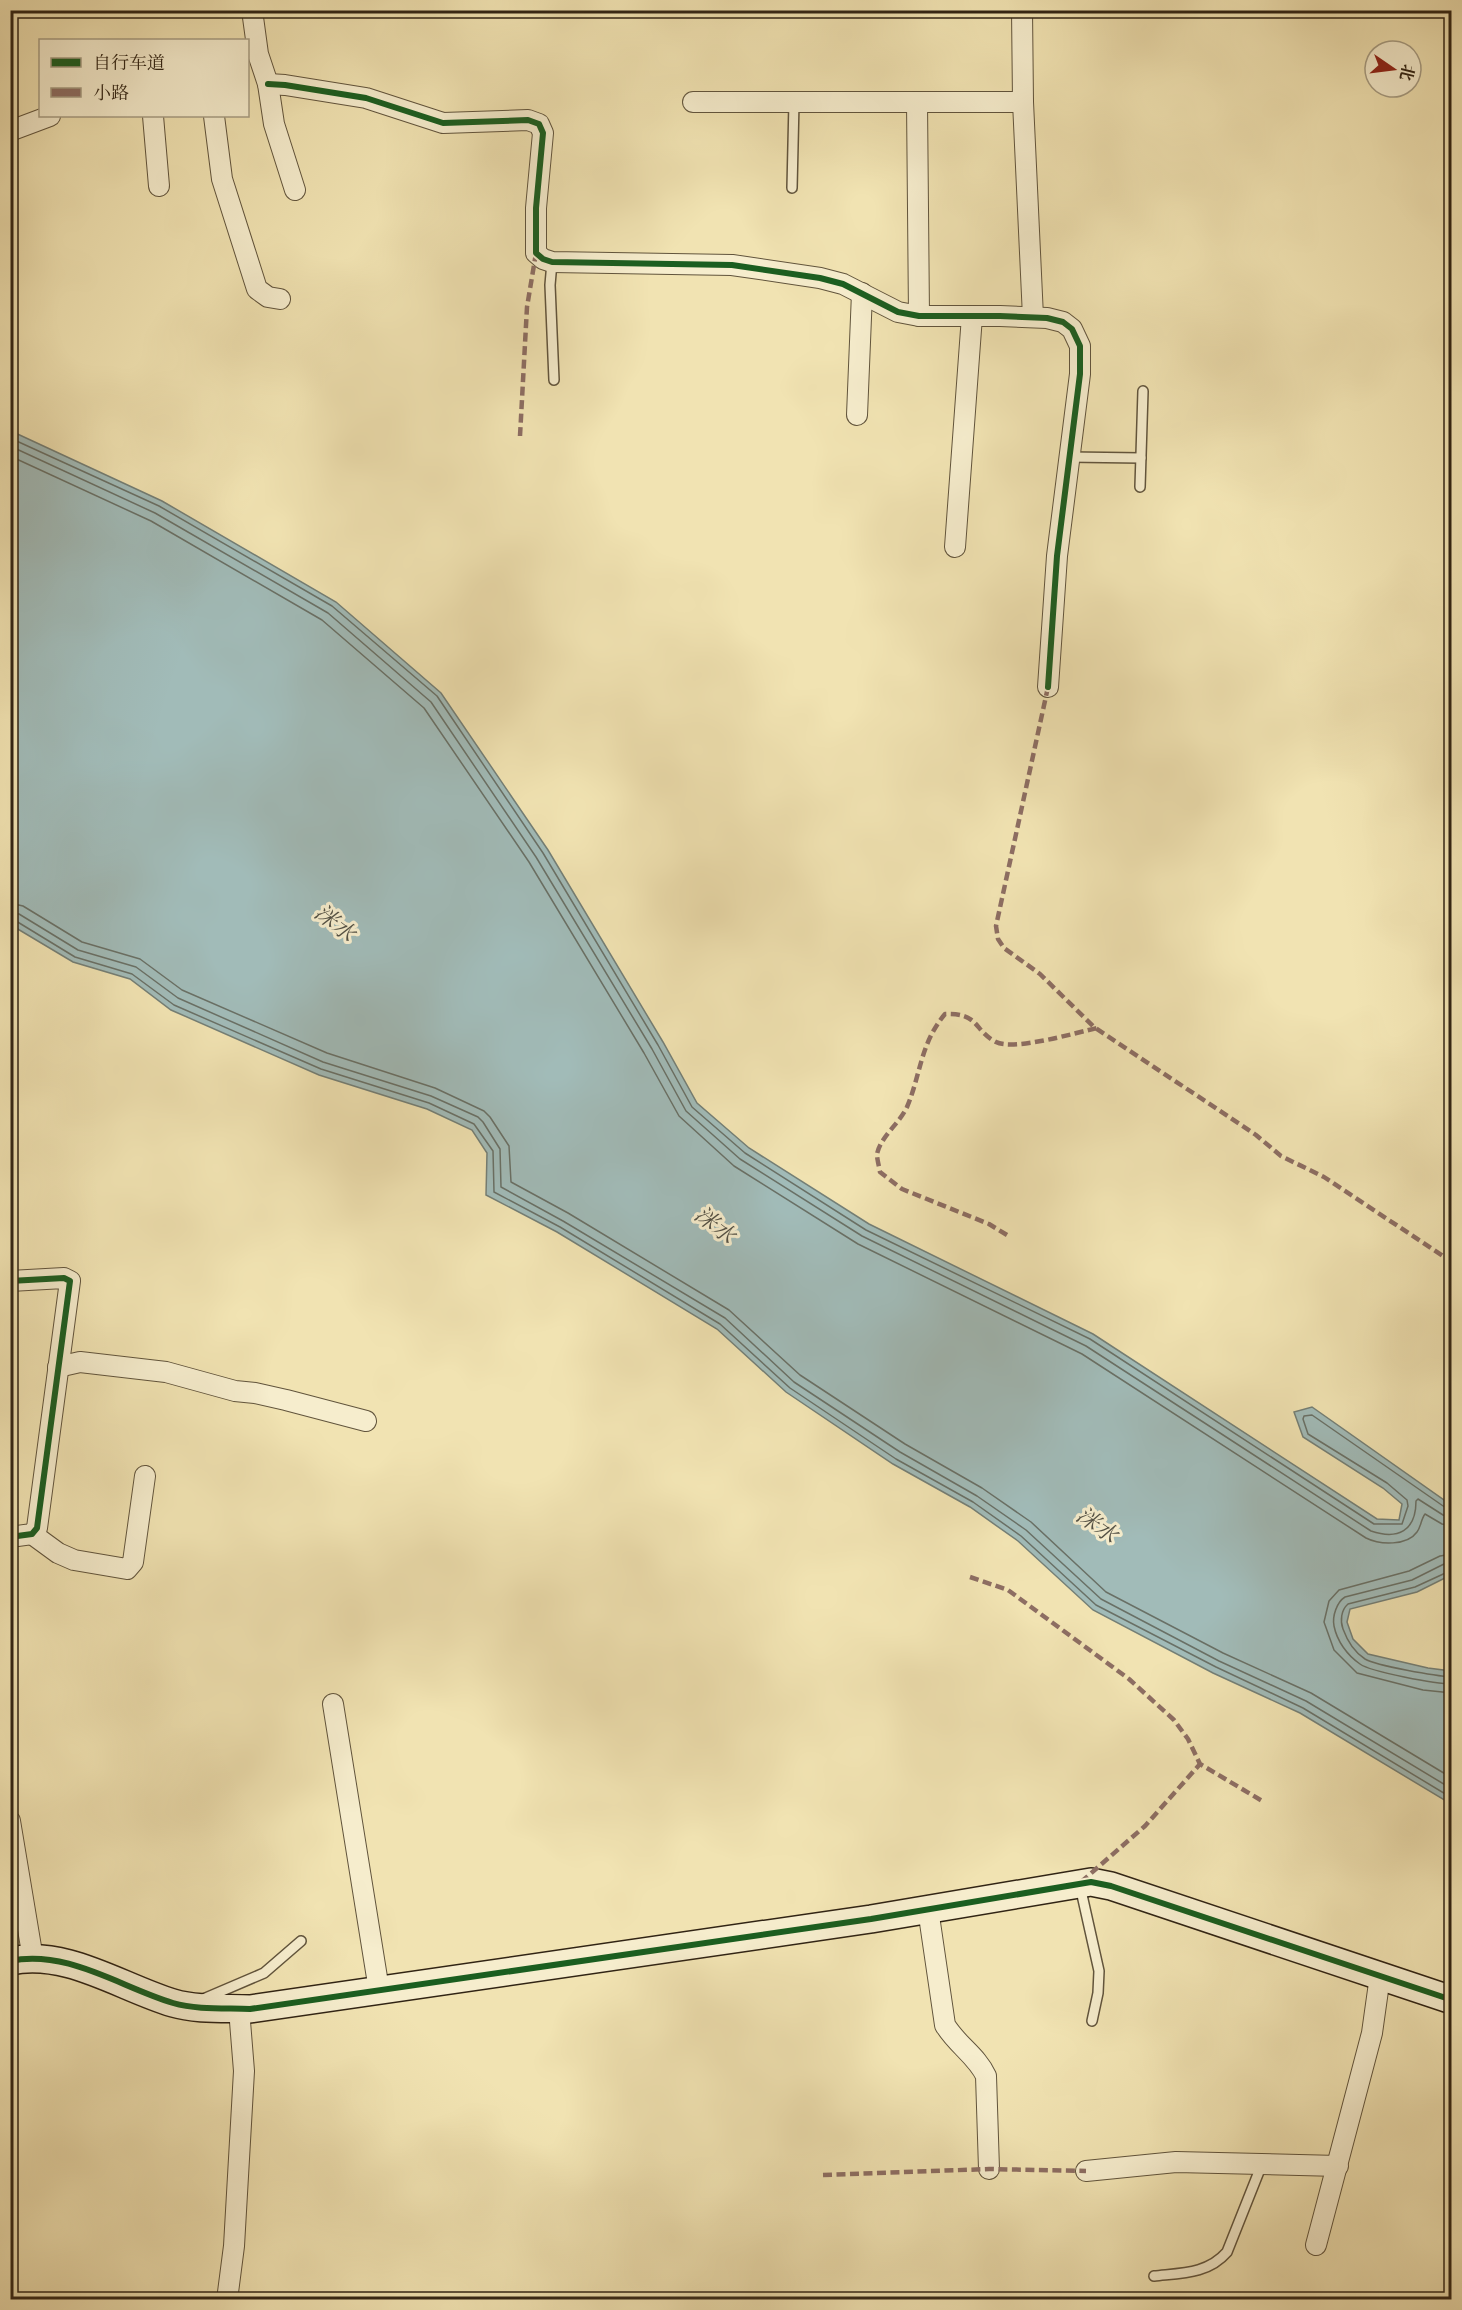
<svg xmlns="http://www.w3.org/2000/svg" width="1462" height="2310" viewBox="0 0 1462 2310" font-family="'EB Garamond','Noto Serif SC',serif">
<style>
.water{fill:#a1bbb8;stroke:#747f76;stroke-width:1.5}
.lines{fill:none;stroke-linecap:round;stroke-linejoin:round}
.shore{stroke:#697066;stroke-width:1.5}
.lane-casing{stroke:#61543c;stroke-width:12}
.street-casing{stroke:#61543c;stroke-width:22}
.secondary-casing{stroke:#312414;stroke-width:30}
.lane{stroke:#f6edcd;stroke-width:9}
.street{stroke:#f6edcd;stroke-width:20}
.secondary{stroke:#f6edcd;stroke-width:27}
.quiet{stroke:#8d6e63;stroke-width:4.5;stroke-dasharray:9 4.5;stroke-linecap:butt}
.cycleway-casing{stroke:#f6edcd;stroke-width:10}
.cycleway{stroke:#1b5e20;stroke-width:6}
.labels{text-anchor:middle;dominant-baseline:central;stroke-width:6;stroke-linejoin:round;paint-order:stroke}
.water-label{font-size:22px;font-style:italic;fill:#535145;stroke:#f6edcd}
</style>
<rect width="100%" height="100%" fill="#f1e3b2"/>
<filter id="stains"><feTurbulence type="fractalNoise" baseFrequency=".00333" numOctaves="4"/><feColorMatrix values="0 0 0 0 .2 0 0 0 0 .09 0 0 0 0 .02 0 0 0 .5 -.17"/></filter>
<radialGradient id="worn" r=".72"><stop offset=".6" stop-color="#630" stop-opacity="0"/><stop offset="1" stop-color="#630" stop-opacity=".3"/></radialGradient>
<path class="water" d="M11 431 162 501 336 602 441 693 548 850 663 1042 697 1103 749 1148 869 1224 1093 1334 1377 1519 1399 1520 1402 1504 1383 1488 1303 1437 1294 1412 1312 1407 1451 1505V1575L1417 1592 1350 1609 1347 1622 1353 1639 1368 1654 1428 1668 1451 1671V1804L1300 1713 1213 1673 1093 1610 1018 1541 970 1507 893 1464 786 1392 717 1329 557 1232 486 1195 487 1153 472 1130 427 1109 319 1075 171 1010 130 979 73 962 11 925Z"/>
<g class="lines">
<g class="shore">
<path d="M10 438 159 506 332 606 437 696 543 853 658 1045 692 1107 745 1153 866 1230 1090 1339 1374 1524H1402L1408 1506 1407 1500 1387 1483 1308 1434 1303 1419 1304 1416 1312 1415 1446 1508 1452 1509"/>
<path d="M10 446 155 513 328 613 431 702 536 857 652 1049 686 1111 740 1159 862 1236 1086 1346 1371 1531C1398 1540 1416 1531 1416 1501L1418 1499 1443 1515 1452 1517"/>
<path d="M10 456 151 521 322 620 424 708 529 862 644 1053 679 1116 734 1166 858 1244 1082 1354 1366 1538C1380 1545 1407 1546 1417 1532 1421 1527 1421 1519 1425 1514L1442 1524 1452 1526"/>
<path d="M10 903 23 906 82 942 140 959 182 990 327 1053 435 1088 484 1111 490 1117 509 1146 511 1182 568 1213 729 1310 800 1375 905 1444 982 1488 1031 1522 1106 1592 1223 1653 1311 1693 1452 1778"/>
<path d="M10 913 19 914 78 950 136 967 178 998 323 1062 431 1096 478 1117 483 1122 500 1149 501 1187 563 1221 725 1318 794 1382 900 1452 977 1496 1026 1530 1101 1599 1219 1661 1306 1701 1452 1789"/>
<path d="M10 920 16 921 75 957 132 974 174 1005 321 1069 429 1103 474 1124 493 1151 494 1192 560 1227 720 1324 790 1388 896 1459 973 1502 1021 1536 1096 1605 1216 1667 1303 1708 1452 1798"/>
<path d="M1452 1554 1440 1556 1409 1571 1339 1590 1329 1601 1324 1622 1334 1650 1357 1673 1423 1690 1452 1693"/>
<path d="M1452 1563 1444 1564 1412 1580 1345 1597C1337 1602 1332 1616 1334 1626 1337 1641 1347 1655 1360 1664 1371 1672 1436 1684 1452 1684"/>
<path d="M1452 1570 1415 1587 1348 1604C1341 1610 1340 1621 1343 1629 1347 1640 1354 1652 1365 1659 1377 1666 1436 1676 1452 1677"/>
</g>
<defs>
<g id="lane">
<path d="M792 188 794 102"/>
<path d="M552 262 550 285 554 380"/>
<path d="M1069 457 1141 458"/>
<path d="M1140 487 1143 391"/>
<path d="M1080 1886 1099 1971 1098 1993 1092 2021"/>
<path d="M201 2000 264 1973 301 1941"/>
<path d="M1154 2276C1181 2273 1208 2274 1227 2252L1262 2164"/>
</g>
<g id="street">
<path d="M252 10 258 54 268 84 274 124 295 190"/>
<path d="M1022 10 1023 102 1033 317"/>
<path d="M268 84 285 85 366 98 443 123 528 120 539 124 543 133 536 208V253L543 259 552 262 732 265 820 278 843 284 898 312 919 316H1000L1047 318 1063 322 1072 329 1080 346V374L1057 556 1048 687"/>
<path d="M693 102H1023"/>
<path d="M917 102 919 316"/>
<path d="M153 116 159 186"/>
<path d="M214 116 222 179 257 289 268 297 280 299"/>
<path d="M10 131 50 116"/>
<path d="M857 415 862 293"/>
<path d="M955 547 972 316"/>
<path d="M10 1281 64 1278 70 1281 37 1528 32 1534 10 1537"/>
<path d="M58 1367 80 1362 166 1372 235 1391 255 1393 286 1400 366 1421"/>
<path d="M32 1534 58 1553 74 1560 127 1569 133 1562 145 1476"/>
<path d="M333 1704 379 1990"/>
<path d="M10 1821 33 1959"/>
<path d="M928 1909 945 2025C957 2045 977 2056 986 2076L989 2169"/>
<path d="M1086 2171 1176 2162 1338 2166"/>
<path d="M1316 2245 1372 2033 1380 1976"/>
<path d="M227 2300 234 2246 244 2071 239 2009"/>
</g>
<path id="secondary" d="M10 1961C67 1949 120 1987 173 2003 197 2010 225 2008 250 2009L871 1919 1091 1882 1111 1886 1452 2000"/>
</defs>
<use href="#lane" class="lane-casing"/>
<use href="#street" class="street-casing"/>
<use href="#secondary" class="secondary-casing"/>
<use href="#lane" class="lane"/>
<use href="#street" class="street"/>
<use href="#secondary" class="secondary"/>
<g class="quiet">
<path d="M520 436 527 307 536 253"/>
<path d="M1048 687 996 926 998 939 1004 948 1040 974 1094 1027 1256 1135 1281 1156 1324 1177 1452 1262"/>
<path d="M1007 1235 989 1224 902 1189 880 1172C879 1166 877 1159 877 1154 881 1136 899 1124 907 1107 921 1074 920 1044 945 1014 980 1013 973 1030 996 1042 1014 1051 1075 1033 1097 1028"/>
<path d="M970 1577 1008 1590 1129 1679 1174 1720 1188 1739 1200 1764 1264 1802"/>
<path d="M1081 1882 1145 1826 1200 1764"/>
<path d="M823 2175 989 2169 1086 2171"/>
</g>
<defs>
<g id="cycleway">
<path d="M268 84 285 85 366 98 443 123 528 120 539 124 543 133 536 208V253L543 259 552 262 732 265 820 278 843 284 898 312 919 316H1000L1047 318 1063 322 1072 329 1080 346V374L1057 556 1048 687"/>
<path d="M10 1281 64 1278 70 1281 37 1528 32 1534 10 1537"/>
<path d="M10 1961C67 1949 120 1987 173 2003 197 2010 225 2008 250 2009L871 1919 1091 1882 1111 1886 1452 2000"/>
</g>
</defs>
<use href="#cycleway" class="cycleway-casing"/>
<use href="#cycleway" class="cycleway"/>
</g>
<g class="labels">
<g class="water-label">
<text transform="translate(335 923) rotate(38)">洣水</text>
<text transform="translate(715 1225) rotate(38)">洣水</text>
<text transform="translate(1097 1525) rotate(35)">洣水</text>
</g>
</g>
<rect width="1462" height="2310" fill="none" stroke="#f1e3b2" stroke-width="36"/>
<rect x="12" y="12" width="1438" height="2286" fill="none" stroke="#312414" stroke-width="3"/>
<rect x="18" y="18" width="1426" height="2274" fill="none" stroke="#312414" stroke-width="1.5"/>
<rect x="39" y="39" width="210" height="78" fill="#f6edcd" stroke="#a79d83" stroke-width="1.5"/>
<rect x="51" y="58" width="30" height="9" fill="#1b5e20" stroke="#a79d83" stroke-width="1.5"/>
<text x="93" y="69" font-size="18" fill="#312414">自行车道</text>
<rect x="51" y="88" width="30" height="9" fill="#8d6e63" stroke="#a79d83" stroke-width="1.5"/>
<text x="93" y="99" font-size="18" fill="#312414">小路</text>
<g transform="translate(1393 69) rotate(104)"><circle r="28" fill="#f6edcd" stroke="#a79d83" stroke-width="1.5"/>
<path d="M0-4.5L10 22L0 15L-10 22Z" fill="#8f2418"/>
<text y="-9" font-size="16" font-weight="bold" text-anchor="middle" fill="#312414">北</text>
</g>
<rect width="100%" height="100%" filter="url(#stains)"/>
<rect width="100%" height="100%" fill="url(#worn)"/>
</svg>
